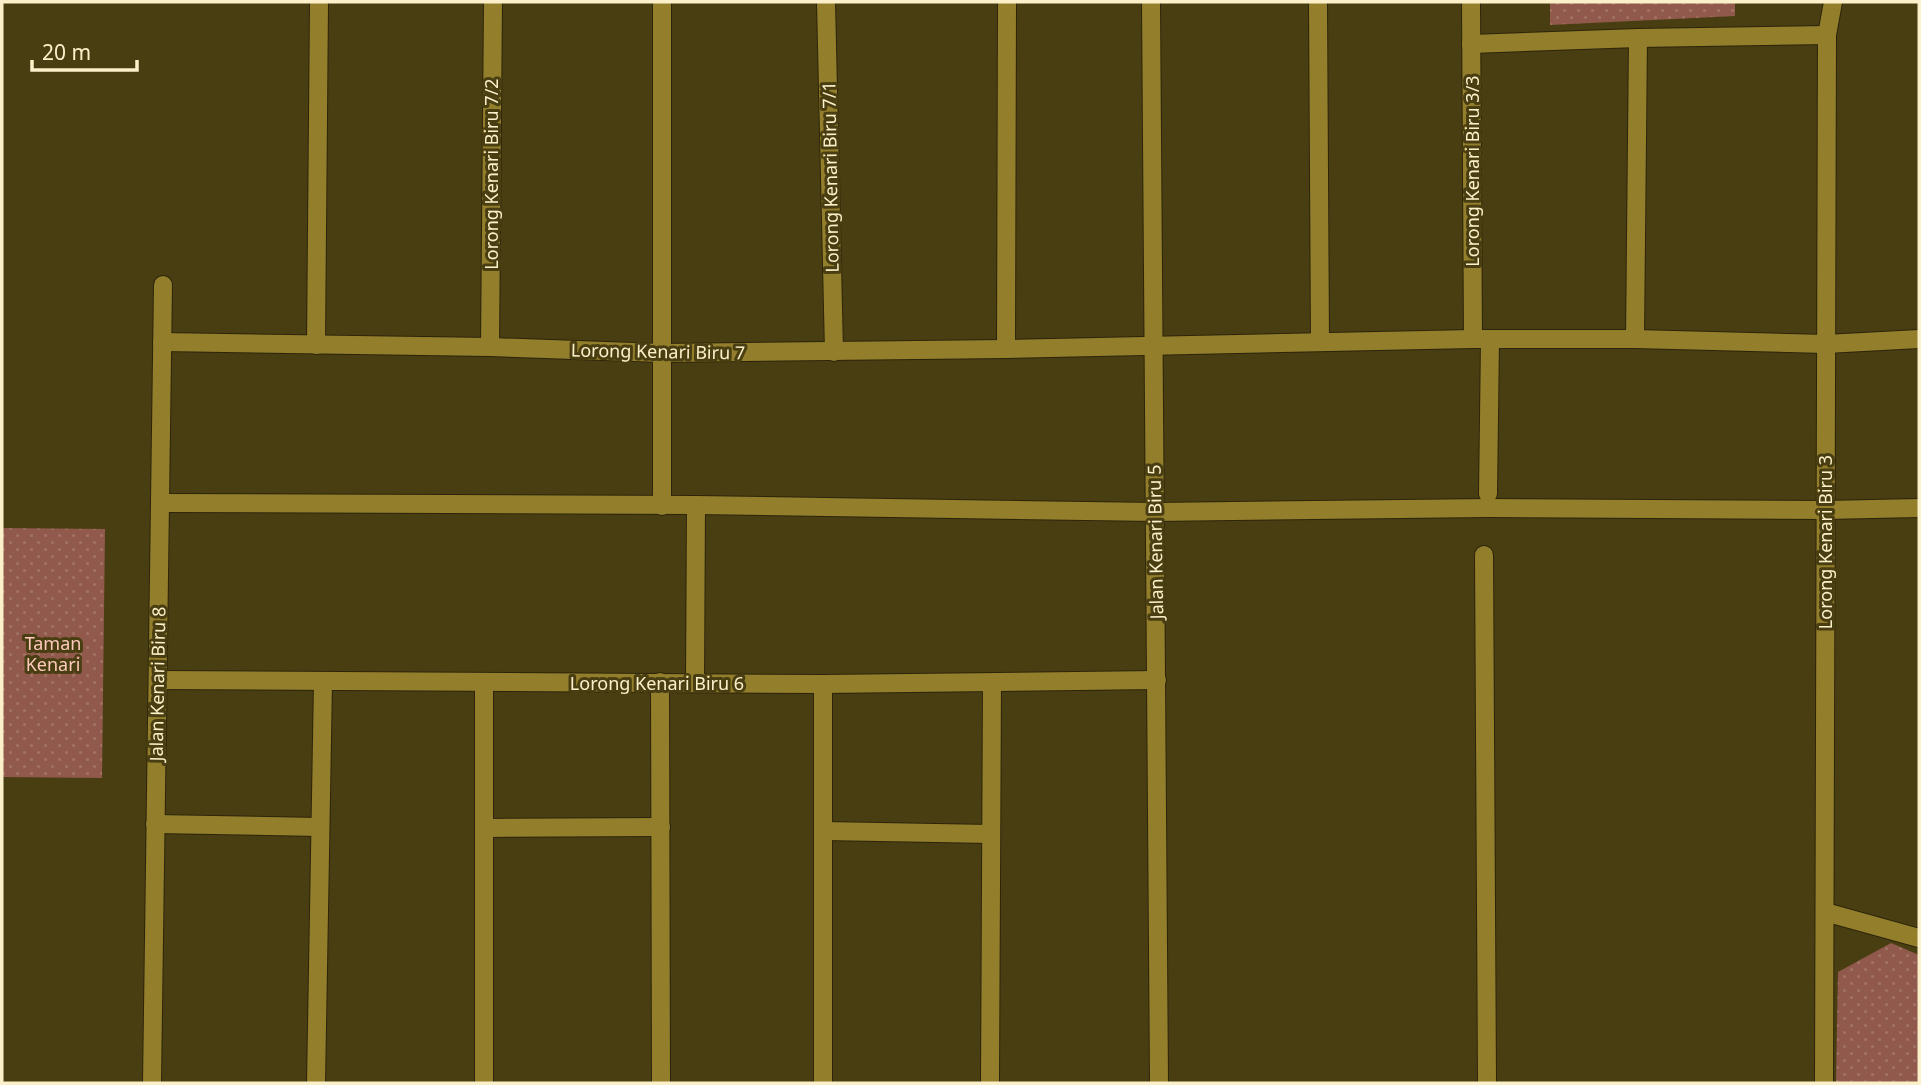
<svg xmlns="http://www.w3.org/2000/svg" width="1921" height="1085" viewBox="0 0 1921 1085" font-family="'Noto Sans',sans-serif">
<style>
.park{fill:url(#park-dots)}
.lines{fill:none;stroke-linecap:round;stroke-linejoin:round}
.lane-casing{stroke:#2c250b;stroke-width:20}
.street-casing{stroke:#2c250b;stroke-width:20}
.lane{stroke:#937e2b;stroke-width:18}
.street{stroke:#937e2b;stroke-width:18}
.labels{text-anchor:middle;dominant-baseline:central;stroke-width:6;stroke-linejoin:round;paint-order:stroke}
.street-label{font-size:18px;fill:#fbf0c9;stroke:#493e12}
.park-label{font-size:18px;fill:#fdcabd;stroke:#493e12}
</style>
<defs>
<pattern id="park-dots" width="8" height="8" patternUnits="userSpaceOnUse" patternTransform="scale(1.75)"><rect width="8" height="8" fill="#90594b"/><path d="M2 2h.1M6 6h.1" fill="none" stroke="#a07164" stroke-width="1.8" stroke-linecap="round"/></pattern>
</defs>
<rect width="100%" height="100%" fill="#493e12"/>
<g class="park">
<path d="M1550 2H1735V16L1550 25Z"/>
<path d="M2 528 105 529 102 778 2 777Z"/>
<path d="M1891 943 1919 955V1083H1836L1838 972Z"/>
</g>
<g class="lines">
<defs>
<g id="lane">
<path d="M1318 2 1320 342"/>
<path d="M316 345 319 2"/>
<path d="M1006 349 1007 2"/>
<path d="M1488 494 1490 340"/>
<path d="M160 503 696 505 1155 512 1488 508 1825 510 1919 508"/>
<path d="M662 506V2"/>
<path d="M660 682 661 1083"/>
<path d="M695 682 696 505"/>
<path d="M155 824 320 827"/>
<path d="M485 828 661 827"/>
<path d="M824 831 991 834"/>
<path d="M316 1083 323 682"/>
<path d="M990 1083 992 683"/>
</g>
<g id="street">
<path d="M826 2 834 352"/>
<path d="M1151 2 1159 1083"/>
<path d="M1471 2 1473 339"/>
<path d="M1471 44 1638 38 1827 35"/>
<path d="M1635 339 1638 38"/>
<path d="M162 342 490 347 662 353 1006 349 1473 339H1635L1826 344 1919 339"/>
<path d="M490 347 493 2"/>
<path d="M1484 555 1487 1083"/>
<path d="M158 680 823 684 1157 680"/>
<path d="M484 683V1083"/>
<path d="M823 684V1083"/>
<path d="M1825 912 1919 938"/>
<path d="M152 1083 163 285"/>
<path d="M1824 1083 1827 35 1833 2"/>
</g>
</defs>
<use href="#lane" class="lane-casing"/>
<use href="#street" class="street-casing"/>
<use href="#lane" class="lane"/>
<use href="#street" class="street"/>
</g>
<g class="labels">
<g class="street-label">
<text transform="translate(1472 171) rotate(-90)">Lorong Kenari Biru 3/3</text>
<text transform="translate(491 174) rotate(-90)">Lorong Kenari Biru 7/2</text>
<text transform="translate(830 177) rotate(-91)">Lorong Kenari Biru 7/1</text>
<text transform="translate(658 351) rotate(1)">Lorong Kenari Biru 7</text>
<text transform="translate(1155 542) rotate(-91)">Jalan Kenari Biru 5</text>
<text transform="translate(1825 542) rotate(-90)">Lorong Kenari Biru 3</text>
<text x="657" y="683">Lorong Kenari Biru 6</text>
<text transform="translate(157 684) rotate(-89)">Jalan Kenari Biru 8</text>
</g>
<g class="park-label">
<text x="53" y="643">Taman<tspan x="53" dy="21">Kenari</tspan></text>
</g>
</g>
<rect width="1921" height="1085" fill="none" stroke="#fbf0c9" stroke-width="7"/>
<path d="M32 60v10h105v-10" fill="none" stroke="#fbf0c9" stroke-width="3.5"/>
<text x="42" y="60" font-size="21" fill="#fbf0c9" stroke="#493e12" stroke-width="5" paint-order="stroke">20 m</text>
</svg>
